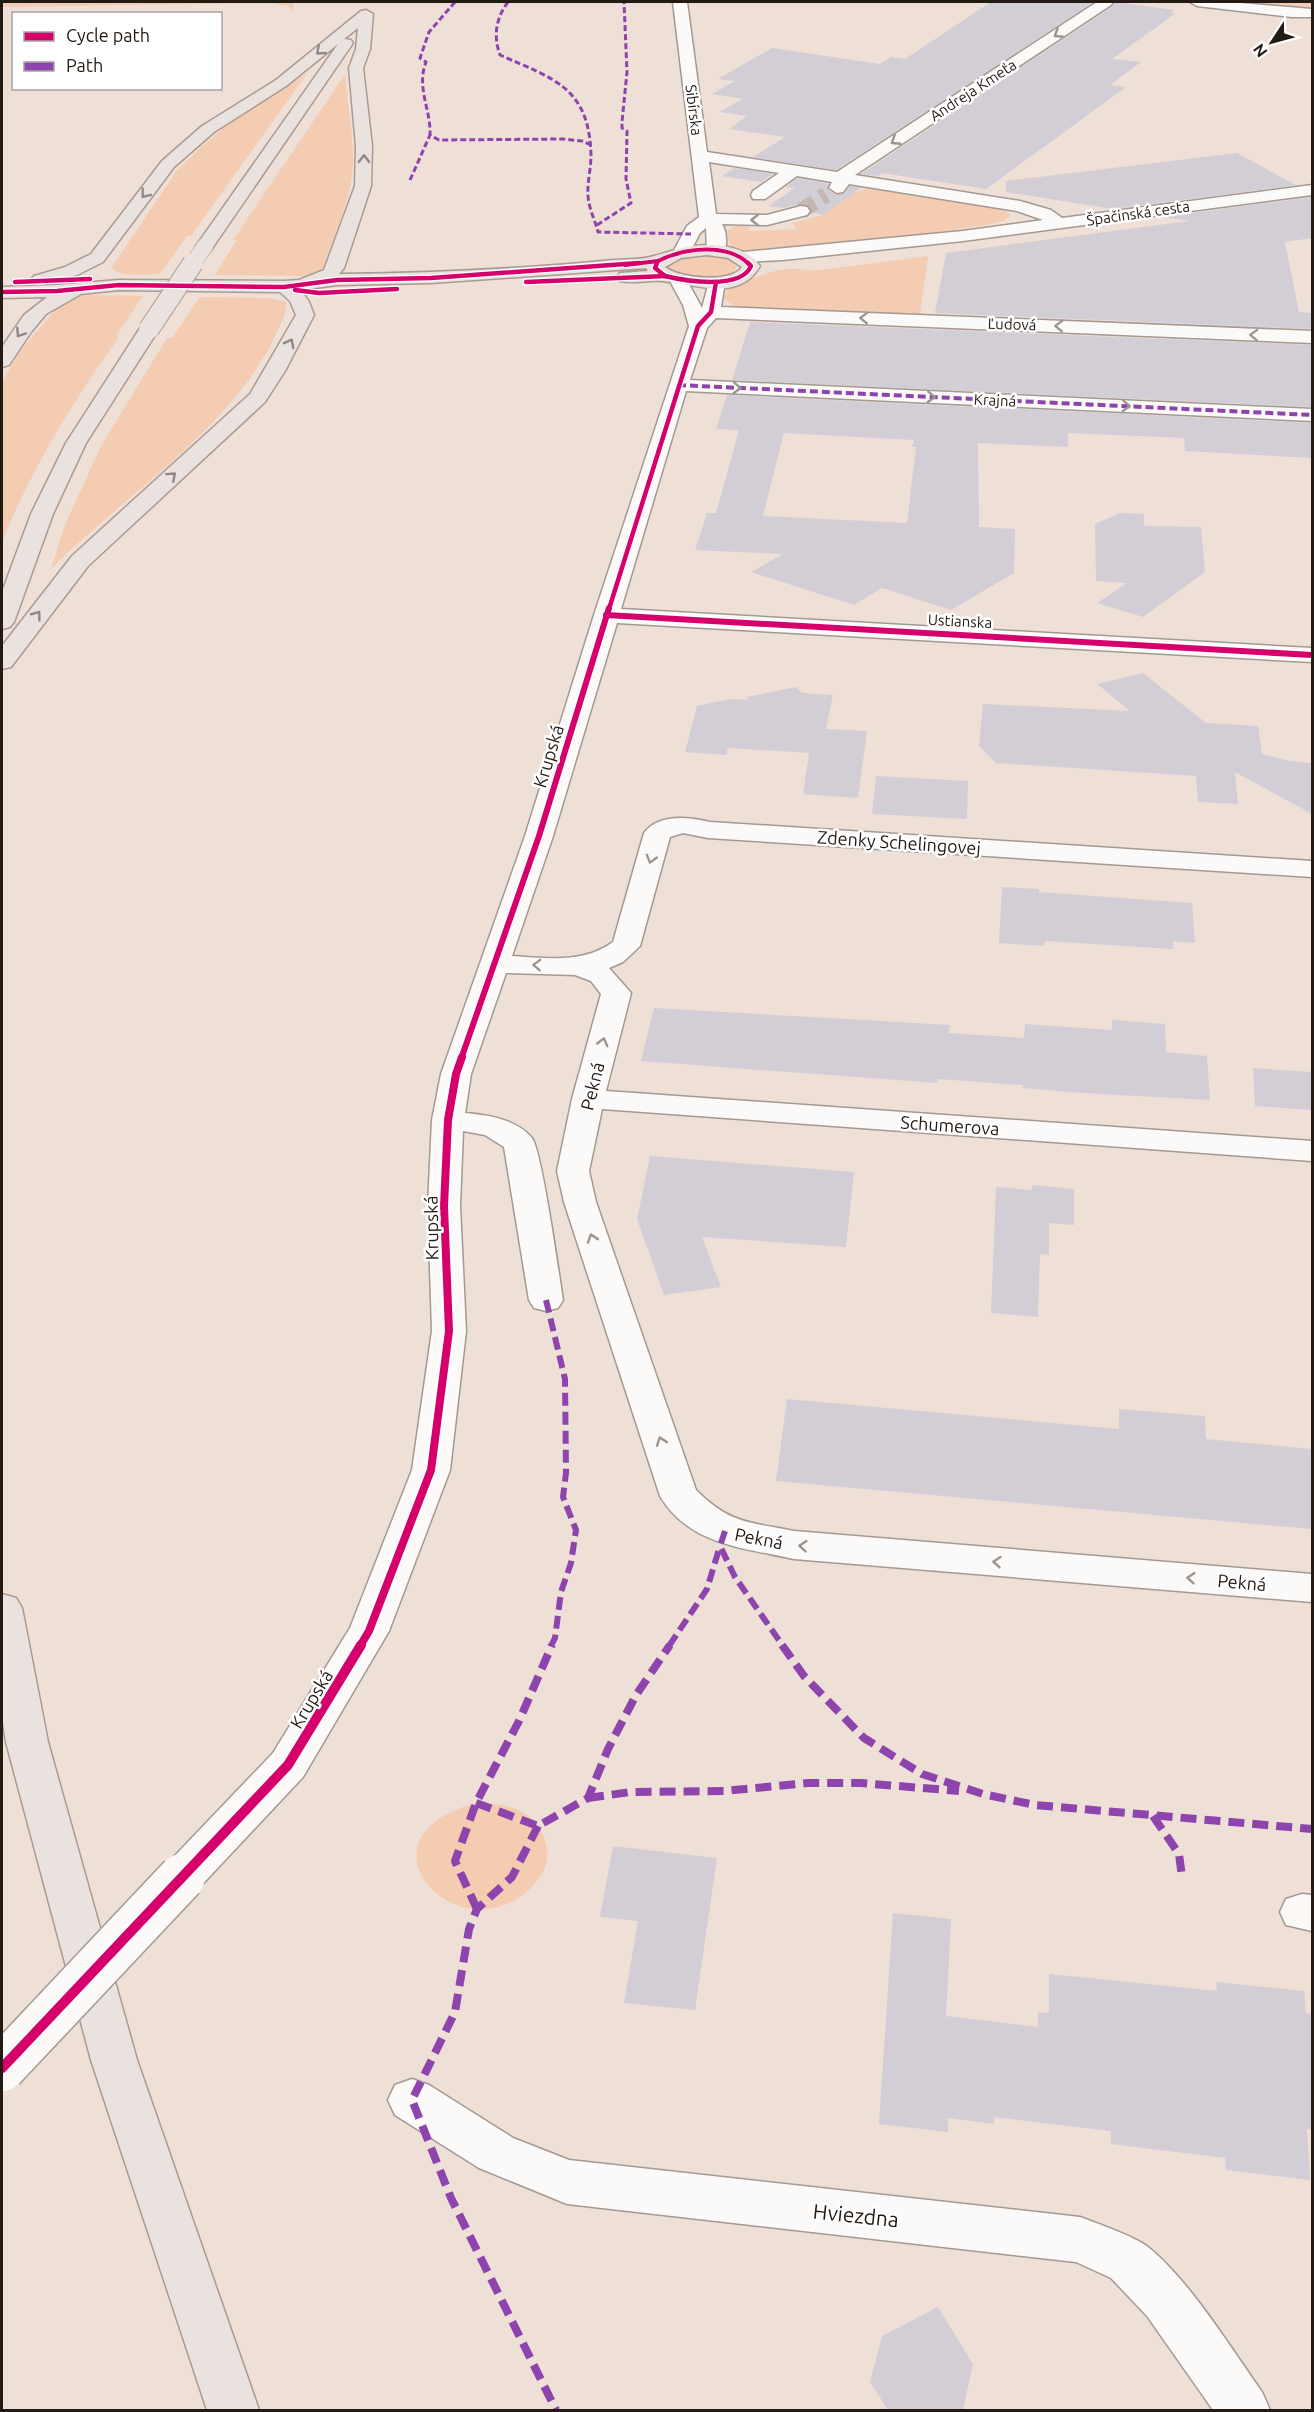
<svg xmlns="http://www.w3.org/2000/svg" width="1314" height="2412" viewBox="0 0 1314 2412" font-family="Ubuntu,sans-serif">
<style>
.green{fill:#f3ccb1}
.building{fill:#d3cdd6;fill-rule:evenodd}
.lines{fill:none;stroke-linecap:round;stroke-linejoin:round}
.minor-tunnel{stroke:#c5b8b0;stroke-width:16;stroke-dasharray:16 8;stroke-linecap:butt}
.minor-casing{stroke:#a39992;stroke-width:3}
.major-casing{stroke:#ab9a93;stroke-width:3}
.minor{fill:#fcfaf9;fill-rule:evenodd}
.major{fill:#eae2df;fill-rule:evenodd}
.minor-bridge-casing{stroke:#a39992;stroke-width:49;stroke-linecap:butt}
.major-bridge-far1-casing{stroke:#ab9a93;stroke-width:17;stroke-linecap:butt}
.major-bridge-casing{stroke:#ab9a93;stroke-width:22;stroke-linecap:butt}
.minor-bridge{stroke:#fcfaf9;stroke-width:46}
.major-bridge-far1{stroke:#eae2df;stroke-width:16}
.major-bridge{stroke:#eae2df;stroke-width:20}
.quiet-far3{stroke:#8e44ad;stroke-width:3;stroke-dasharray:6 3;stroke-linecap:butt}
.quiet-far2{stroke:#8e44ad;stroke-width:4;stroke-dasharray:8 4;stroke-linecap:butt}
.quiet-far1{stroke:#8e44ad;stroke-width:6;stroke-dasharray:13 6;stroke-linecap:butt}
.quiet{stroke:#8e44ad;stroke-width:8;stroke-dasharray:16 8;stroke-linecap:butt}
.cycleway-far4-casing{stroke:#fff;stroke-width:5}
.cycleway-far3-casing{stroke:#fff;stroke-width:7}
.cycleway-far2-casing{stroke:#fff;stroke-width:9}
.cycleway-far1-casing{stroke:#fff;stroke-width:12}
.cycleway-casing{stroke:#fff;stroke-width:14}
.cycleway-far4{stroke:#d6006c;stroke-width:4}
.cycleway-far3{stroke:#d6006c;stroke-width:4.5}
.cycleway-far2{stroke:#d6006c;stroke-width:6}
.cycleway-far1{stroke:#d6006c;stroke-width:8}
.cycleway{stroke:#d6006c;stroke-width:10}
.oneway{stroke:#9a9592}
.oneway2{stroke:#908884}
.labels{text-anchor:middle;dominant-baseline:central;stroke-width:5;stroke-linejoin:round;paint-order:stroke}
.far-street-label{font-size:15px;fill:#231a14;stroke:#fff}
.street-label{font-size:18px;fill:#231a14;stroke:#fff}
.near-street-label{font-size:21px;fill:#231a14;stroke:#fff}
</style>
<rect width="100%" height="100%" fill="#eee0d7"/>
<g class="green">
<path d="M2 2H294V10L287 6 269 3 2 7Z"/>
<path d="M1233 2H1312V9Z"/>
<path d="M308 72 191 236H187L160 274C145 274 122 278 111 268L176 172 202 146 226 126Z"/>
<path d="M345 74C347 106 356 143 352 175 348 207 333 238 323 268L306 276 215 275 237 240H233Z"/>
<path d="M866 189H880L999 207 1011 215 1003 221 986 225C949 230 754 263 733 248 728 244 728 237 727 231L737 225 747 226 751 231 797 229 792 223 823 215 849 194Z"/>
<path d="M700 255 730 260 737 267C729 281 701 281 687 278 680 276 672 271 665 268V264L678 257Z"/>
<path d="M928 256 920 315 748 308 735 307 723 298 729 288C756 277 782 263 812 271Z"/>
<path d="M90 295 143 296 116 336 119 337C74 400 31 469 2 542V382L20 351 61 303 68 299Z"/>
<path d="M200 297 270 298 286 302C287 313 281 322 277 332 235 426 123 496 51 569L65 525 101 446 167 338H172Z"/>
<path d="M476 1803C491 1803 506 1804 520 1811 544 1822 556 1855 540 1877 472 1969 339 1840 476 1803Z"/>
</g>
<g class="building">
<path d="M991 2H1094L836 170 753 157 785 137 729 129 747 116 719 112 743 99 712 94 735 81 718 79 772 48 880 64 891 57 905 59Z"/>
<path d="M1115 2 1175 10 1171 13H1176L1112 59 1141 62 1110 85 1126 87 986 189 882 173 878 176 861 174 1112 7Z"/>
<path d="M1237 153 1296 185 1113 209 1006 192V181Z"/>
<path d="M734 168 773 174 761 182 722 176Z"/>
<path d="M798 178 829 184 828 190 837 195 845 193 850 186 861 188 823 215 811 213 809 206 801 204 783 208 768 206 795 188 786 187Z"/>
<path d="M1312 197V238L1285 242 1299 312 1312 313V329L935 313 946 253 1189 221 1163 217Z"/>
<path d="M750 322 1312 345V407L732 380Z"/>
<path d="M727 395 1312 423V458L1185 451 1184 438 1068 433V447L978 443 979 527 1015 529 1014 573 951 610 882 588 854 605 751 572 783 554 695 550 707 513H716L739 430 716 429ZM784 433 914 440 912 447H916L907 523 763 516Z"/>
<path d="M1120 513 1144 514V526L1201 527 1205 572 1143 617 1097 603 1127 583 1096 581 1095 524Z"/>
<path d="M1143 673 1206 723 1258 726 1262 754 1290 761 1312 763V814L1235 772 1238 804 1198 802 1196 776 996 763 979 746 983 704 1130 711 1097 684Z"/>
<path d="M796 687 802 693 833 695 826 729 867 731 858 798 803 794 809 753 728 748 726 755 685 752 697 706 731 699 749 700 746 697Z"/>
<path d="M876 776 968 781 967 819 872 814Z"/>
<path d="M1002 887 1039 889V892L1192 903 1195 943 1173 941V949L1045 941 1044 946 999 943Z"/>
<path d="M654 1008 950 1025 949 1033 1024 1038 1025 1024 1112 1030V1020L1165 1024 1166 1052 1207 1056 1210 1100 1083 1093 1023 1088V1085L938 1079 937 1083 641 1061Z"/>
<path d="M1253 1068 1312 1072V1110L1255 1106Z"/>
<path d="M650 1156 854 1172 846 1247 702 1237 721 1287 664 1295 637 1219Z"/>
<path d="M1032 1185 1074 1189V1225L1049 1223V1255L1040 1254 1038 1317 991 1313 996 1187 1032 1190Z"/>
<path d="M787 1399 1119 1429V1409L1205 1416 1206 1439 1312 1449V1529L776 1481Z"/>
<path d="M613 1846 717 1858 695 2010 624 2003 638 1921 600 1917Z"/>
<path d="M893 1913 951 1919 946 2016 1038 2027V2012L1049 2013V1974L1217 1991 1216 1982 1304 1991 1306 2013 1312 2014V2130L1307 2129 1310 2180 1226 2170 1225 2158 1111 2144V2131L994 2117V2124L948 2118V2132L879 2124Z"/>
<path d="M938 2307 973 2364 963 2410H888L870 2382 882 2336Z"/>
</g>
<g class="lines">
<path class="minor-tunnel" d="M801 211 826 195"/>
<defs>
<g id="minor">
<path d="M673 2H687L707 152 837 172 1097 2H1113L1111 5 855 175 1020 201 1051 210 1062 218 1312 185V195L963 241 783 260 740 262 734 261 731 257 734 253 963 231 1043 220 1017 211 849 184 843 192 837 193 829 188 832 182 797 176 765 199H753L751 195 753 191 779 173 709 162 716 214 767 215 801 206 807 207 810 211 807 215 767 225 722 224C727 232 728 247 722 255H710L707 251 706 228 700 233 688 256H676L673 252 687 226 699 217Z"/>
<path d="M1190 2H1229L1312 9V17H1292L1197 6Z"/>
<path d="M679 276 685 277 702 308 710 278H722L725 282 721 307 1312 331V343L716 318 707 328 690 380 1312 409V421L686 391 621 609 1312 648V662L617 623 553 836 512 956C547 958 583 964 613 942L644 833C659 813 689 817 710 822L1312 861V877L708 838 683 833 670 837 640 946 623 962 609 968 631 993 606 1091 1312 1141V1161L602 1109 589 1171 596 1202 696 1490C730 1524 749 1522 794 1531L1312 1574V1602L794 1559C744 1548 689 1545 660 1496L564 1202 557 1171 572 1099 601 994 591 981 575 975 506 973 471 1074 465 1113C488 1115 516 1119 532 1138 542 1151 559 1275 563 1300L558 1308 546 1311 534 1308 529 1300 504 1147 485 1135 463 1131 460 1206 466 1331 450 1470 389 1631 303 1777 197 1890 182 1895 167 1890 160 1877 167 1864 273 1753 350 1628 412 1470 432 1331 428 1206 432 1120 441 1074 525 836 594 615 689 326 683 305 670 281 673 277Z"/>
<path d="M1302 1894 1312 1895V1931L1286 1925 1280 1912 1286 1899Z"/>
<path d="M412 2079 429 2085 513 2138 569 2160 1080 2217C1098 2224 1134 2236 1148 2247 1190 2281 1230 2347 1262 2392L1270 2410H1213L1147 2316 1111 2278 1076 2262 567 2204 479 2168 395 2115 388 2100 395 2085Z"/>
</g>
<g id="major">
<path d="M366 10 373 14 370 49 363 68 372 146 371 186 344 268 339 274C431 273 522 269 613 260 626 259 642 260 654 256 672 251 688 245 707 245 727 245 748 249 760 266 739 303 695 284 662 281 648 280 633 284 620 281L617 277 620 273 648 271 646 268 431 283 337 285 301 290 309 302 314 315 285 371 265 402 88 566 11 667 2 669V646L72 556 250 394 296 315 290 301 280 292 119 290 81 294 46 314 31 332 9 365 2 367V347L24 315 47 297 2 298V287L57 285 119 280 284 281 299 280 324 270 355 186 356 146 349 68 356 49 358 28 344 39 351 40 353 43 211 250H199L196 246 338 44 286 86 214 132 174 167 103 262 77 275 40 285 34 284 31 280 34 276 65 267 91 254 162 161 202 126 276 80 361 11ZM707 255 728 258 742 267C731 284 678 278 665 267L681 258Z"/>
<path d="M149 323 156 325 159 329 86 443 53 514 14 622 10 627 2 629V592L31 514 66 443 142 325Z"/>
<path d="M2 1594 16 1598 22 1608 48 1742 137 2060 259 2410H207L91 2060 6 1742 2 1716Z"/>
</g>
</defs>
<use href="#minor" class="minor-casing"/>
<use href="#major" class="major-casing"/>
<use href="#minor" class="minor"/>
<use href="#major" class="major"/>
<defs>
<path id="minor-bridge" d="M2 2068 182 1877"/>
<path id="major-bridge-far1" d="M192 265 205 246"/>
<path id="major-bridge" d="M149 329 193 263"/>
</defs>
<use href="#minor-bridge" class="minor-bridge-casing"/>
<use href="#major-bridge-far1" class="major-bridge-far1-casing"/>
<use href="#major-bridge" class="major-bridge-casing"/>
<use href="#minor-bridge" class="minor-bridge"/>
<use href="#major-bridge-far1" class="major-bridge-far1"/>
<use href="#major-bridge" class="major-bridge"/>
<g class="quiet-far3">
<path d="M455 2 429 32 420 58 426 62C416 88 431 109 430 135L439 140 563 139 582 141 591 145"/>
<path d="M508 2C496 18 493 36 500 55 554 79 589 87 591 155 591 169 587 183 588 196 589 209 595 220 598 232L691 234"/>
<path d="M410 180 430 135"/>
<path d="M597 225 631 203 626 179 627 131 622 128V122L627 72 624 2"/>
</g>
<path class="quiet-far2" d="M678 385 1312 415"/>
<g class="quiet-far1">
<path d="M546 1300 565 1379 566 1473 563 1497 576 1530 571 1563 561 1592 555 1638 551 1646"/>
<path d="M725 1531 720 1546 735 1577 783 1646"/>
<path d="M669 1646 707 1589 720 1546"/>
</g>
<g class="quiet">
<path d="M782 1645 804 1676 864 1738 922 1774 983 1794 1035 1805 1312 1829"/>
<path d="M588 1798 630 1792 724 1791 808 1783H861L959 1791"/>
<path d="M476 1803 538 1826 588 1798 608 1749 636 1695 670 1645"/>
<path d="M1153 1816 1179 1854 1182 1877"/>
<path d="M538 1826 512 1877 477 1909 469 1929 455 2012 412 2100 451 2198 556 2410"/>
<path d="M477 1909 455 1861 476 1803 519 1721 552 1645"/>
</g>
<defs>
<g id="cycleway-far4">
<path d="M625 265 658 261"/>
<path d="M656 265 658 261C684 248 728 242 750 265"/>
</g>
<g id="cycleway-far3">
<path d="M657 263 655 268 665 276"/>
<path d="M665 276C685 281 741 290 751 266L748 263"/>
<path d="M15 282 90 279"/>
<path d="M526 282 665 276"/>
<path d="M295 290 319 293 397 289"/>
<path d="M2 292 57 291 119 285 284 287 337 280 431 278 639 263"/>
<path d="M609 609 698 326 711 312 716 282"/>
</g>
<g id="cycleway-far2">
<path d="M606 615 1312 655"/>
<path d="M461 1059 539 836 609 608"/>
</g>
<path id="cycleway-far1" d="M360 1646 369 1631 431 1470 449 1331 444 1206 448 1120 456 1074 462 1057"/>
<path id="cycleway" d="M2 2068 288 1765 361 1645"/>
</defs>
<use href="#cycleway-far4" class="cycleway-far4-casing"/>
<use href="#cycleway-far3" class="cycleway-far3-casing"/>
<use href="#cycleway-far2" class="cycleway-far2-casing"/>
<use href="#cycleway-far1" class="cycleway-far1-casing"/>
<use href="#cycleway" class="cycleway-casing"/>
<use href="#cycleway-far4" class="cycleway-far4"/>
<use href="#cycleway-far3" class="cycleway-far3"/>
<use href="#cycleway-far2" class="cycleway-far2"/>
<use href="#cycleway-far1" class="cycleway-far1"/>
<use href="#cycleway" class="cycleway"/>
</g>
<defs><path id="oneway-chevron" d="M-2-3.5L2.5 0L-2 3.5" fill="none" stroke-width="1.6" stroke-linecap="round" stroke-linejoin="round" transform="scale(1.5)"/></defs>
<g class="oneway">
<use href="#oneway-chevron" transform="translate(1058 34) rotate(147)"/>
<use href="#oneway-chevron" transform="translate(895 141) rotate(147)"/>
<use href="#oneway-chevron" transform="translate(755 220) rotate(-180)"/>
<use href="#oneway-chevron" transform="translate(864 318) rotate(-178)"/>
<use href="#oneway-chevron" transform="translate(1059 326) rotate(-178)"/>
<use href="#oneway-chevron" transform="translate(1254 335) rotate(-178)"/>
<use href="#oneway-chevron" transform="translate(737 388) rotate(3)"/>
<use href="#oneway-chevron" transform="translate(931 397) rotate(3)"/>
<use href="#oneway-chevron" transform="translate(1126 406) rotate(3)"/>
<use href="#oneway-chevron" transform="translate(651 859) rotate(106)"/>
<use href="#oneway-chevron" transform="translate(537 965) rotate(-178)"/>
<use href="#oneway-chevron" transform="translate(603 1042) rotate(-75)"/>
<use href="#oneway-chevron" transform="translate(592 1238) rotate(-109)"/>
<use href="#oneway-chevron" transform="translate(661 1441) rotate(-109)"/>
<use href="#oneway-chevron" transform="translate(803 1546) rotate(-175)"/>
<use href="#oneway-chevron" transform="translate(997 1562) rotate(-175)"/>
<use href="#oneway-chevron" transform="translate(1191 1578) rotate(-175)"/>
</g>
<g class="oneway2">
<use href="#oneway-chevron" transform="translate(320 51) rotate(139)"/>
<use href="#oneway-chevron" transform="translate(364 159) rotate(-89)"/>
<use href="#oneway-chevron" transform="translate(145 194) rotate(128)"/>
<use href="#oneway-chevron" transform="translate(20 333) rotate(124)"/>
<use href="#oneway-chevron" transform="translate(290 343) rotate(-62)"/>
<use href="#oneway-chevron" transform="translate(172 476) rotate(-42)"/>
<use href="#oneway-chevron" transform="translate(37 615) rotate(-53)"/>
</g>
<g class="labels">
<g class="far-street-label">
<text transform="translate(973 90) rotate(-33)">Andreja Kmeťa</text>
<text transform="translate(694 110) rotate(83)">Sibírska</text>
<text transform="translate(1138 213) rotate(-8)">Špačinská cesta</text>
<text transform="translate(1012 324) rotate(2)">Ľudová</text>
<text transform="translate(995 400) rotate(3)">Krajná</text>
<text transform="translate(960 621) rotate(3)">Ustianska</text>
</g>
<g class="street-label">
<text transform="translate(548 756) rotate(-73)">Krupská</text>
<text transform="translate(899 842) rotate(4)">Zdenky Schelingovej</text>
<text transform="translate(592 1086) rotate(-76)">Pekná</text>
<text transform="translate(950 1125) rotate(4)">Schumerova</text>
<text transform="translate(431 1228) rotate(-91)">Krupská</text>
<text transform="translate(759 1538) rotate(11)">Pekná</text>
<text transform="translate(1242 1582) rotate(5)">Pekná</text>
<text transform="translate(311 1699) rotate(-59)">Krupská</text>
</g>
<g class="near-street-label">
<text transform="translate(856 2215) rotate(6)">Hviezdna</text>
</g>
</g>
<rect width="1314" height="2412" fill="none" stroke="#231a14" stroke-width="6"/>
<rect x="12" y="12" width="210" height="78" fill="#ffffff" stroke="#a7a3a1" stroke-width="1.5"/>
<rect x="24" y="32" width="30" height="9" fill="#d6006c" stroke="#a7a3a1" stroke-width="1.5"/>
<text x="66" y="42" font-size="18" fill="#231a14">Cycle path</text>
<rect x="24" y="62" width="30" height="9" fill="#8e44ad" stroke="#a7a3a1" stroke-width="1.5"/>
<text x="66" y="72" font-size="18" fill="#231a14">Path</text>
<g transform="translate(1272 42) rotate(234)" stroke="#ffffff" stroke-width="4.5" paint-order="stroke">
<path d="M0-4.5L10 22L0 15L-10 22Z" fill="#231a14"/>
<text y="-9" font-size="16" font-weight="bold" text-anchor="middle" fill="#231a14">N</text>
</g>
</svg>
